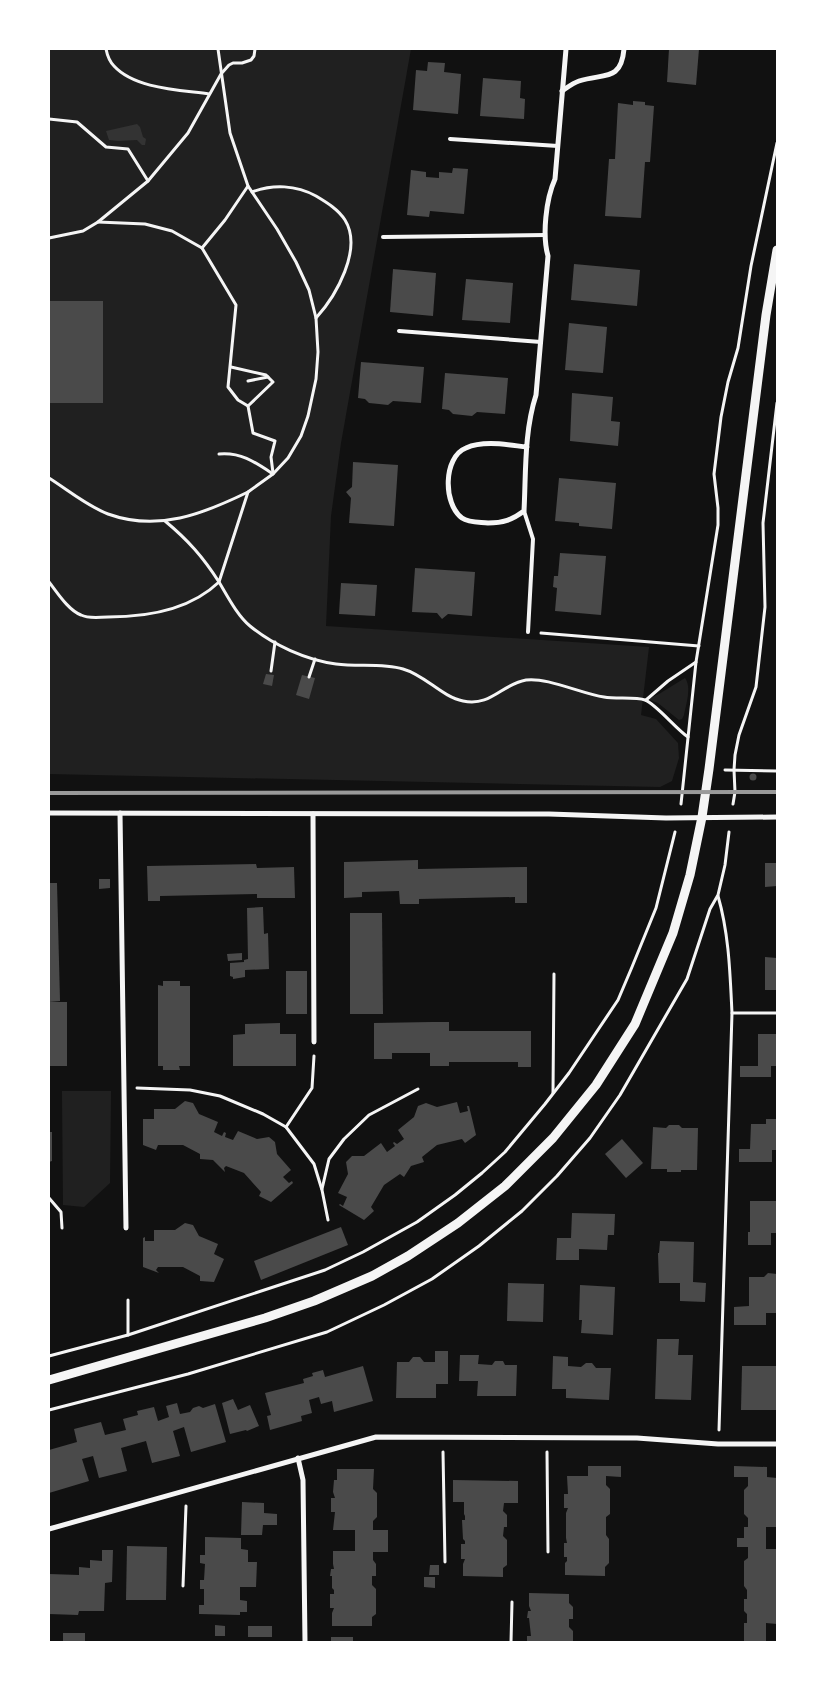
<svg xmlns="http://www.w3.org/2000/svg" width="826" height="1691" viewBox="0 0 826 1691" font-family="Helvetica,sans-serif">
<style>
.green{fill:#202020}
.water{fill:#333}
.building{fill:#4a4a4a}
.lines{fill:none;stroke-linecap:round;stroke-linejoin:round}
.path{stroke:#f5f5f5;stroke-width:3}
.service{stroke:#f5f5f5;stroke-width:4}
.minor{stroke:#f5f5f5;stroke-width:5}
.tertiary{stroke:#f5f5f5;stroke-width:9}
.rail{stroke:#9a9a9a;stroke-width:4}
</style>
<rect width="100%" height="100%" fill="#111"/>
<g class="green">
<path d="M49 49H411L341 443 331 516 326 626 649 647 641 715 656 719 678 743 679 758 672 781 660 787 49 774Z"/>
<path d="M685 678C692 687 686 705 684 715L682 719 679 720 658 703 650 700V698L659 694Z"/>
<path d="M62 1091H111L110 1183 84 1207 63 1205Z"/>
</g>
<path class="water" d="M137 124 140 127 143 137 146 139 145 145H142L137 140 118 141 109 140 106 131Z"/>
<g class="building">
<path d="M669 49H699L696 85 667 82Z"/>
<path d="M428 62 445 63 444 72 461 74 458 114 413 110 416 70 427 71Z"/>
<path d="M483 78 521 81 520 98 525 99 524 119 480 116Z"/>
<path d="M633 101 645 102V105L654 106 650 162H645L641 218 605 216 609 159H615L618 103 633 105Z"/>
<path d="M453 168 468 169 464 214 430 211 429 217 407 215 411 170 426 172V177L439 178V172L452 173Z"/>
<path d="M574 264 640 270 637 306 571 300Z"/>
<path d="M393 269 436 273 433 316 390 312Z"/>
<path d="M466 279 513 283 510 323 462 320Z"/>
<rect x="49" y="301" width="54" height="102"/>
<path d="M569 323 607 327 603 373 565 370Z"/>
<path d="M361 362 424 367 421 403 393 401 388 405 379 404 369 403 365 399 358 398Z"/>
<path d="M445 373 508 378 505 414 477 412 472 416 453 414 449 410 442 409Z"/>
<path d="M572 393 613 397 611 421 620 422 618 446 570 441Z"/>
<path d="M353 462 398 465 394 526 349 523 351 498 346 492 352 487Z"/>
<path d="M559 478 616 483 612 529 579 526V523L555 521Z"/>
<path d="M560 553 606 556 601 615 555 611 557 588 553 587 554 576H558Z"/>
<path d="M415 568 475 572 472 616 448 614 442 619 437 613 412 612Z"/>
<path d="M341 583 377 585 375 616 339 614Z"/>
<path d="M266 674 274 675 272 686 263 684Z"/>
<path d="M302 675 315 678 309 699 296 695Z"/>
<circle cx="753" cy="777" r="3.5"/>
<path d="M418 860V869L527 867V903H515V897L419 899V904H400L399 891 362 892V897L344 898V862Z"/>
<path d="M765 863H777V886L765 887Z"/>
<path d="M256 864 257 868 294 867 295 898H257V894L160 896V901H148L147 866Z"/>
<path d="M99 879H110V888L99 889Z"/>
<path d="M49 883H57L60 1001 49 1002Z"/>
<path d="M263 907 264 934 268 933 269 969 245 970V977L233 979V977L230 976V963L244 962V960L248 959 247 908Z"/>
<path d="M350 913H382L383 1014H350Z"/>
<path d="M242 953V960L228 961 227 954Z"/>
<path d="M765 957 777 958V990H765Z"/>
<rect x="286" y="971" width="21" height="43"/>
<path d="M163 981H180V986H190V1066H179L180 1070H163V1066H158V985L163 986Z"/>
<rect x="49" y="1002" width="18" height="64"/>
<path d="M432 1022H449V1031H531V1067H518V1062H449V1066H430V1053H392V1059H374V1023Z"/>
<path d="M280 1023V1034H296V1066H233V1035L245 1034V1024Z"/>
<path d="M758 1034H777V1066H771V1077H740V1066H758Z"/>
<path d="M185 1101 193 1103 199 1114 218 1122 214 1132 222 1136 224 1132 226 1133 225 1137 233 1140 238 1131 257 1139 269 1137 275 1142 277 1154 291 1170 283 1177 289 1183 292 1181 293 1183 271 1202 259 1196 261 1192 244 1173 226 1166 224 1168 225 1172 213 1160 200 1159V1154L183 1145H158L156 1150 143 1145V1119H154V1109H175Z"/>
<path d="M457 1102 460 1113 468 1111 467 1106H469L476 1135 465 1143 462 1139 437 1145 422 1157 424 1162 411 1166 404 1177 400 1174 384 1185 371 1207 374 1211 364 1220 339 1205 340 1204 343 1206 347 1197 338 1193 348 1174 346 1162 352 1156H364L381 1143 387 1152 395 1146 393 1143 394 1142 397 1144 404 1139 398 1130 414 1117 418 1106 426 1103 437 1107Z"/>
<path d="M766 1119H777V1150H772V1162H739V1149H750L751 1124H766Z"/>
<path d="M669 1125H679L682 1128H698L697 1170H681V1172H667V1169H651L653 1127 666 1128Z"/>
<path d="M50 1132H52V1161L49 1162Z"/>
<path d="M622 1139 643 1163 626 1178 605 1154Z"/>
<path d="M750 1201H777V1233H771V1245H748V1232H750Z"/>
<path d="M572 1213 615 1214 614 1235H608L607 1250 579 1249V1260H556L557 1238H571Z"/>
<path d="M185 1223 193 1225 199 1236 218 1244 214 1254 224 1259 214 1282 200 1281V1276L183 1267H158L156 1270 159 1273 143 1267V1238L145 1237V1241H154V1230H175Z"/>
<path d="M341 1227 348 1245 261 1280 254 1261Z"/>
<path d="M660 1241 694 1242 693 1282 706 1283 705 1302 680 1301V1283H659L658 1253H659Z"/>
<path d="M768 1273 777 1274V1313H766V1325H734V1307L749 1306V1277H764Z"/>
<path d="M508 1283 544 1284 543 1322 507 1321Z"/>
<path d="M580 1285 615 1287 613 1335 581 1333 582 1320H579Z"/>
<path d="M657 1339H679L678 1355H693L691 1400 655 1399Z"/>
<path d="M435 1351H448V1384H436V1398H396L397 1362H409L413 1357H420L424 1362H435Z"/>
<path d="M460 1355H479L478 1364 492 1365 495 1361H503L505 1365H517L516 1396H477L478 1381H459Z"/>
<path d="M553 1356 568 1357V1366L581 1367 586 1363H592L596 1368H611L609 1400 566 1398V1389H552Z"/>
<path d="M363 1366 373 1401 334 1412 332 1401 321 1404 319 1397 309 1400 312 1413 301 1416 302 1421 270 1430 267 1416 271 1415 265 1393 304 1383 303 1379 313 1376 312 1373 323 1370 325 1377Z"/>
<path d="M742 1366H777V1410H741Z"/>
<path d="M233 1399 238 1410 250 1405 259 1426 247 1431 246 1430 230 1434 222 1403Z"/>
<path d="M177 1403 180 1414 190 1412 193 1408 199 1406 203 1408 215 1404 226 1442 191 1452 184 1427 173 1431 180 1456 152 1463 146 1441 121 1448 127 1471 99 1478 93 1456 82 1459 89 1481 49 1493V1450L77 1442 74 1429 101 1422 105 1435 126 1430 123 1419 138 1415 137 1411 154 1407 158 1421 169 1417 166 1406Z"/>
<path d="M588 1466H621V1477L606 1476V1485L610 1489V1514L606 1517V1535L609 1539V1563L605 1567V1576L565 1575V1563L567 1561V1557H564V1543H567L566 1538V1513L568 1508H564V1494H568L567 1476H588Z"/>
<path d="M734 1466 767 1467V1477L777 1478V1527H766V1549H777V1624L766 1623V1642H744V1623H747V1614L744 1611V1599H747V1590L744 1586V1561L748 1558V1547H737V1538H744V1527H748V1518L744 1514V1490L748 1486V1477H734Z"/>
<path d="M337 1469H374L373 1489 377 1493V1517L373 1521V1530H388V1552H373V1560L376 1564V1576H372V1585L376 1589V1614L372 1617V1626H332V1613L334 1608H330V1594H334V1590L332 1588V1576H330L331 1569H334L333 1564V1551H355V1530H333L335 1512H331V1498H335L333 1492 334 1480H337Z"/>
<path d="M453 1480 518 1481V1503H504L503 1511 507 1515V1527H504L503 1536 507 1540V1565L503 1568V1577L463 1576V1564L465 1559H461V1544H465V1541L463 1539 462 1520H465V1516L464 1514V1502H453Z"/>
<path d="M242 1502 264 1503V1513L277 1514V1525H263L262 1535H241Z"/>
<path d="M205 1537 241 1538V1549L248 1550V1562H257L256 1587H240V1600L247 1601V1612H240V1615L199 1614V1605H204V1589H200V1580H204L205 1564 200 1563V1555H205Z"/>
<path d="M127 1546 167 1547 166 1600H126Z"/>
<path d="M102 1550H113L112 1582 105 1583 104 1611H79L78 1615 49 1614V1574L79 1575V1567L90 1568V1560L102 1561Z"/>
<path d="M430 1565H439V1575H429Z"/>
<path d="M424 1577H435V1588L424 1587Z"/>
<path d="M529 1593 569 1594V1603L573 1607V1619H569V1627L573 1631V1642H527V1636H531L529 1618H527L528 1611H531L529 1606Z"/>
<path d="M215 1625 225 1626V1636H215Z"/>
<rect x="248" y="1626" width="24" height="11"/>
<rect x="63" y="1633" width="22" height="9"/>
<rect x="331" y="1637" width="22" height="5"/>
</g>
<g class="lines">
<g class="path">
<path d="M106 49C107 54 110 62 114 66 135 89 181 90 209 94"/>
<path d="M49 119 77 122 106 147 128 149 148 181"/>
<path d="M248 186 225 220 202 248 236 305 228 387 238 400 248 406 253 433 275 441 271 457 273 473"/>
<path d="M252 192C273 184 296 185 316 196 326 202 338 209 345 220 363 249 336 296 316 318"/>
<path d="M98 222 145 224 172 231 202 248"/>
<path d="M49 238 83 231 98 222 148 181 188 133 221 74 229 65 233 63H242L251 60 254 56 255 49"/>
<path d="M231 367 266 375 273 382 248 406"/>
<path d="M248 381 268 377"/>
<path d="M219 454C241 452 255 462 273 474"/>
<path d="M49 478C68 490 87 506 108 514 158 532 203 514 248 492"/>
<path d="M165 521C188 540 203 557 219 582L248 492 273 474 288 458 301 436 308 416 316 379 318 352 316 318 309 290 296 262 277 229 248 186 230 133 218 49"/>
<path d="M49 582C57 592 68 610 81 615 89 619 99 617 108 617 147 617 190 610 219 582 228 597 237 615 250 626 273 645 306 660 336 664 358 667 382 663 403 669 425 675 442 697 463 701 491 707 502 684 526 680 547 677 582 694 604 697 615 699 636 697 645 700 656 704 676 729 688 737"/>
<path d="M541 633 699 646"/>
<path d="M271 671 275 642"/>
<path d="M309 677 315 659"/>
<path d="M646 700 668 681 696 662"/>
<path d="M725 770 777 771"/>
<path d="M681 804 696 662 718 525V508L714 474 721 417 728 382 738 348 751 266 777 143"/>
<path d="M733 804 735 792 734 770 735 755 739 735 756 687 765 607 763 523 777 403"/>
<path d="M718 896C729 934 730 973 732 1013L719 1430"/>
<path d="M732 1013H777"/>
<path d="M137 1088 190 1090 220 1096 263 1114 286 1127 314 1164 322 1190 328 1220"/>
<path d="M553 1093 554 974"/>
<path d="M286 1127 312 1088 314 1056"/>
<path d="M322 1189 329 1159 344 1139 369 1115 418 1089"/>
<path d="M49 1198 61 1212 62 1228"/>
<path d="M128 1300V1335"/>
<path d="M49 1356 128 1335 325 1270 363 1252 417 1222 455 1195 482 1173 505 1152 545 1104 569 1073 618 1000 632 967 656 908 675 832"/>
<path d="M49 1410 188 1374 327 1332 384 1305 432 1279 479 1246 522 1211 557 1176 590 1138 620 1095 687 979 710 909 718 895 725 865 729 832"/>
<path d="M443 1452 445 1562"/>
<path d="M547 1452 548 1552"/>
<path d="M183 1586 186 1506"/>
<path d="M511 1642 512 1602"/>
</g>
<g class="service">
<path d="M450 139 558 146"/>
<path d="M383 237 545 235"/>
<path d="M399 331 541 342"/>
<path d="M524 511 533 539 528 632"/>
</g>
<g class="minor">
<path d="M562 91C568 87 573 83 579 81 604 73 621 82 624 49"/>
<path d="M527 447C508 445 484 440 466 448 443 457 443 504 462 518 469 523 480 522 488 523 503 523 512 520 524 511 526 473 524 432 536 395L548 256C542 235 546 199 555 179L566 49"/>
<path d="M49 813 549 814 666 818 777 817"/>
<path d="M120 813 126 1228"/>
<path d="M313 814 314 1042"/>
<path d="M298 1458 303 1480 305 1642"/>
<path d="M49 1529 376 1437 637 1438 718 1444H777"/>
</g>
<path class="tertiary" d="M49 1380 265 1318 314 1301 372 1276 408 1256 458 1223 505 1186 553 1138 596 1085 635 1024 673 933 690 875 702 817 709 769 766 315 777 250"/>
<path class="rail" d="M49 793 777 792"/>
</g>
<rect width="826" height="1691" fill="none" stroke="#ffffff" stroke-width="100"/>
</svg>
